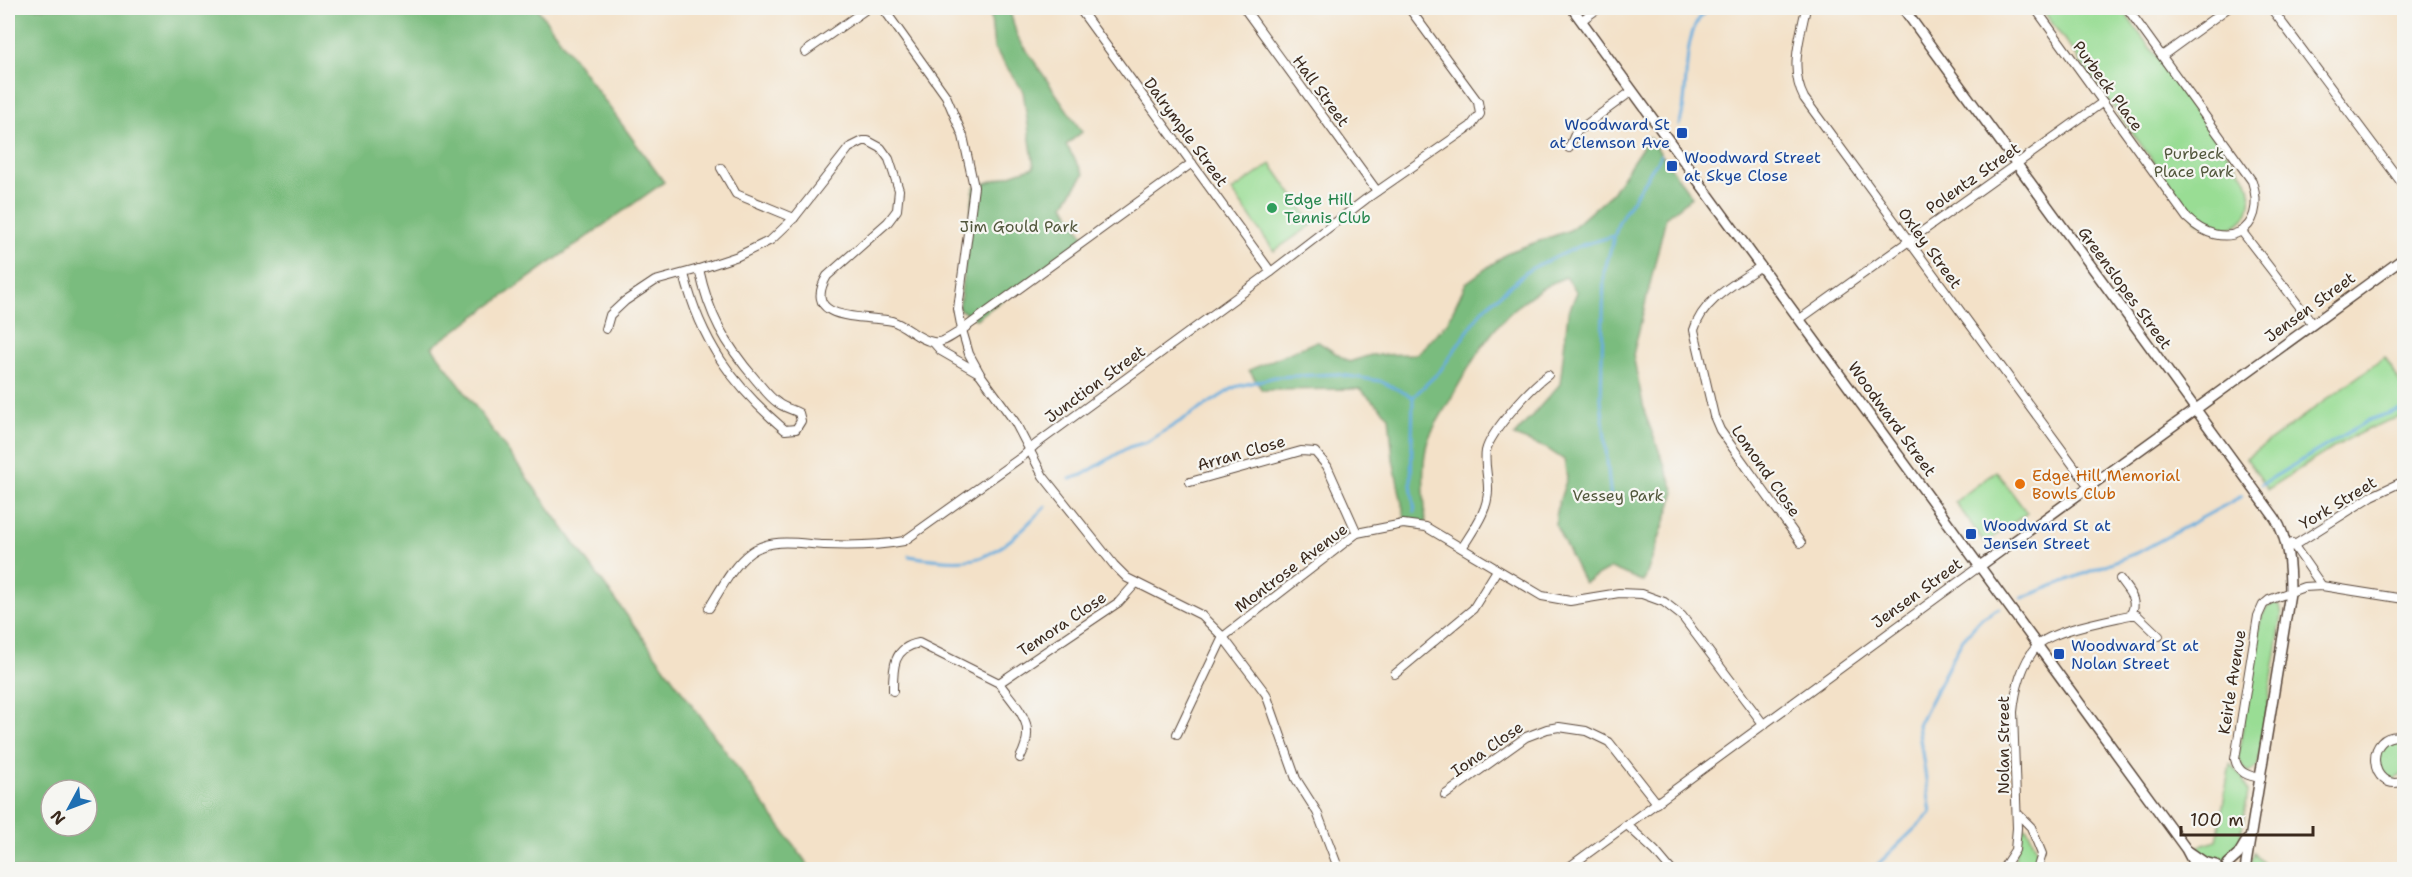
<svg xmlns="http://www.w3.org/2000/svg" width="2412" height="877" viewBox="0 0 2412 877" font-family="'Shantell Sans',sans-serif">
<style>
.green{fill:#99dd94;stroke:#6a8459;stroke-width:1.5}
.forest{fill:#7abc7e;stroke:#5a734e;stroke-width:1.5;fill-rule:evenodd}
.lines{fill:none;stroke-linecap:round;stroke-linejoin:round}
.stream{stroke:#68aede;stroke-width:3}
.minor-casing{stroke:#574538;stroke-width:10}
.tertiary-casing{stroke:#574538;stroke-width:12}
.minor{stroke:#fff;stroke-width:8}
.tertiary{stroke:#fff;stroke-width:9}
.transit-dot{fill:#1a4fb4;stroke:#f6f6f2;stroke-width:2}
.leisure-dot{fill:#2e9e5b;stroke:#f6f6f2;stroke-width:2}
.food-dot{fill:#e8710a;stroke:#f6f6f2;stroke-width:2}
.labels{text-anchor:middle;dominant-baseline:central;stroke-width:4.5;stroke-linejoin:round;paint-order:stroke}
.street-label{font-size:16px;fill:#3b2a1e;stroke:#f6f6f2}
.transit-label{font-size:16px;fill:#164399;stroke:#f6f6f2;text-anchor:start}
.park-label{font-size:16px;fill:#52573c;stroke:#f6f6f2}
.leisure-label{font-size:16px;fill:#27864d;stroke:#f6f6f2;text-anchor:start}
.food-label{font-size:16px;fill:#c56008;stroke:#f6f6f2;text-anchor:start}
</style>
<rect width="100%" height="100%" fill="#f6f6f2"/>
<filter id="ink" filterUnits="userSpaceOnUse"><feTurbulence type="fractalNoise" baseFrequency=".0167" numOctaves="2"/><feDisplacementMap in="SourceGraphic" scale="12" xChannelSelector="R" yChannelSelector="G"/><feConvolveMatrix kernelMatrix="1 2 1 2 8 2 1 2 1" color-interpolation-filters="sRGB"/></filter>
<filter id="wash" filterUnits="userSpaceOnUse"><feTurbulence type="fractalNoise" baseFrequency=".008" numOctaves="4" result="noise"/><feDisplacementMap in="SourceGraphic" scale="24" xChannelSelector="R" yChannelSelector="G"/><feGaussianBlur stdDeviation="1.35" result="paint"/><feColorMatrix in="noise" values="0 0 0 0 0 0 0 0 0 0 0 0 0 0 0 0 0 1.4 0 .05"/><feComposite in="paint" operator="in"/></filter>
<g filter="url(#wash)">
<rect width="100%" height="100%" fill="#f3e1c8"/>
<g class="green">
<path d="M2041 8H2121L2247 180C2261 219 2230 242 2196 220Z"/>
<path d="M1271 164 1313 224 1274 251 1232 191Z"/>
<path d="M2385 357 2404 389V416C2355 429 2312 462 2268 489L2246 458Z"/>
<path d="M1996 471 2027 513 1985 543 1955 502Z"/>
<path d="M2274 603 2280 606 2282 615 2258 766 2249 772 2243 768 2238 757 2260 621 2266 608Z"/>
<path d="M2398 739 2404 744V774L2394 779 2384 777C2375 759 2378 745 2398 739Z"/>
<path d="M2230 764 2242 777 2248 792 2241 835 2243 841C2240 846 2236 853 2231 857 2218 867 2201 860 2193 848L2217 841Z"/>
<path d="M2020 827 2026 828C2036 843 2039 852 2035 870H2009L2015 860Z"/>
<path d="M2254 853 2269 869 2249 870Z"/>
</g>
<g class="forest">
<path d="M8 8H537L664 182 432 347 811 869H8ZM51 790H87V826H51Z"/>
<path d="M990 8H1009L1017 36 1082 132 1066 145 1084 174 1064 204 1086 240 976 319 959 309 974 187 1034 167 1023 91 994 48Z"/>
<path d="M1649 137 1692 197 1666 217 1633 355 1645 414 1675 492 1644 582 1611 568 1584 583 1556 526V511L1567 478 1564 460 1546 448 1514 436 1560 384 1568 313 1577 292 1566 277C1506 300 1480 347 1450 400 1443 413 1433 427 1428 440 1420 467 1425 499 1426 527L1406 524 1393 459 1389 416 1360 389 1262 390 1249 370 1317 341 1349 362 1371 355 1417 354 1447 323 1466 283 1509 252 1570 230 1612 193Z"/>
</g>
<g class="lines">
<g class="stream">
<path d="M1679 125C1692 91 1677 30 1710 8"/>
<path d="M1070 479 1082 475 1129 447 1147 442 1235 387 1275 377 1335 374 1380 381 1413 397"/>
<path d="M2262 484 2369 420 2404 408"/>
<path d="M1611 500 1601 399 1604 272 1619 221 1661 155"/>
<path d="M1415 512 1411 484 1413 397 1440 371 1483 309 1530 269 1582 245 1614 236"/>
<path d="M909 556C928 559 967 564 984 556 1009 546 1027 524 1046 506"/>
<path d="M2022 598 2139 552 2242 496"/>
<path d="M1872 870 1931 813 1918 725 1962 640 1982 618 1999 608"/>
</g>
</g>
</g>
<g filter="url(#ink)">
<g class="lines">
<defs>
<g id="minor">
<path d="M883 8 946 96 963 136 974 187 958 309 962 330 969 354 980 374 1015 422 1043 476 1114 565 1127 578 1201 615 1223 637 1266 694 1296 779 1317 812 1339 870"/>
<path d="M1079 8 1271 272"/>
<path d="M1244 8 1377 191"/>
<path d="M1806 8C1800 37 1789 70 1804 98L2090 488"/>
<path d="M2035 8 2187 218C2223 253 2269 233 2252 181L2127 8"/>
<path d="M2271 8 2404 186"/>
<path d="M1582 20 1599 8"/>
<path d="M805 52 868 8"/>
<path d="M2162 56 2228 8"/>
<path d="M1569 148 1576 132 1632 91"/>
<path d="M721 168 736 194 794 218"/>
<path d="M2243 233 2313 324"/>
<path d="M1761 266C1737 283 1703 299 1694 330L1714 416 1720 430 1801 543"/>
<path d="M684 274C701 341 732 385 785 430L796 429 801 421 799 413C792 409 784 408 778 403 769 397 763 388 756 380 725 344 709 315 699 269"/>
<path d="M1800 319 2103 102"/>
<path d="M606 329 610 315 625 301 655 281 699 269 738 256 771 240 794 218 849 148 863 141H868L881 148 889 159 899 190 897 210 888 222 827 276C799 324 870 315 892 321 906 325 918 340 933 342 943 344 953 335 962 330L1192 163"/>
<path d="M934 343 941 351 979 373"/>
<path d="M1190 482 1301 451 1315 452 1327 466 1357 533"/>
<path d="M2292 543 2322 586"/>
<path d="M2287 547 2293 546 2372 496 2404 481"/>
<path d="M1462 548C1473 530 1489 510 1488 488 1488 476 1484 463 1486 451 1490 432 1531 387 1548 375"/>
<path d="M2120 579C2128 591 2140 601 2130 615"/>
<path d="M709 608C721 589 733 565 751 552 772 537 801 544 824 545 850 546 878 546 904 541L1023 456 1035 445 1271 272 1366 199 1471 126 1480 114 1478 102 1409 8"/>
<path d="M1395 674 1473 609 1497 570"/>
<path d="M893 691C893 669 892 648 919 643L999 683"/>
<path d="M1177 734 1223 637 1357 533 1403 524 1426 527 1542 596 1570 601 1619 593 1642 594 1664 602 1682 616 1764 725"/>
<path d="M2404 737C2362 729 2369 795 2404 781"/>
<path d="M1020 758C1038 723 1019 711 999 683L1119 602 1136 583"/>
<path d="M2261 778C2248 776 2238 773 2235 759L2258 616 2263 605 2269 600 2304 587 2322 586 2404 599"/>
<path d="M1445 795 1526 737 1547 729 1559 727 1586 731 1609 742 1657 803"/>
<path d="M2017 813 2031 827 2042 854 2037 870"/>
<path d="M1627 825 1655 851 1671 870"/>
<path d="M1565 870 1980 566"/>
<path d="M2002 870 2015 850 2017 828 2013 712C2015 690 2022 663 2037 646 2051 630 2109 620 2130 615H2137L2159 636"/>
</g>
<g id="tertiary">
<path d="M1572 8 2186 849 2197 870"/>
<path d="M1903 8 2275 518C2289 540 2290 567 2290 593L2245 870"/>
<path d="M1980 566 2404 258"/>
<path d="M2188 851 2204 862 2216 865"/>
<path d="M2228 864 2238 855 2247 840"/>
</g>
</defs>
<use href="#minor" class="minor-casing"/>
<use href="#tertiary" class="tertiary-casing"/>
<use href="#minor" class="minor"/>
<use href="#tertiary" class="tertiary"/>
</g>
</g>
<g class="transit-dot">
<rect x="1676" y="127" width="12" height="12" rx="3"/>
<rect x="1666" y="160" width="12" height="12" rx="3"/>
<rect x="1965" y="528" width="12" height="12" rx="3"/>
<rect x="2053" y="648" width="12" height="12" rx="3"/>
</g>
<circle class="leisure-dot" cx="1272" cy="208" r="6"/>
<circle class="food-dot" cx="2020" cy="484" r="6"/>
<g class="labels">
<g class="street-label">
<text transform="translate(2108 86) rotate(54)">Purbeck Place</text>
<text transform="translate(1321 91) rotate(54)">Hall Street</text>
<text transform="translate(1186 132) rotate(54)">Dalrymple Street</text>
<text transform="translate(1973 178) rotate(-35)">Polentz Street</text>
<text transform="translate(1930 248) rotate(54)">Oxley Street</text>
<text transform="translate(2125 288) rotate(54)">Greenslopes Street</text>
<text transform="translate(2310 307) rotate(-36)">Jensen Street</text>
<text transform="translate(1095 384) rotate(-36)">Junction Street</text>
<text transform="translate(1892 419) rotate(54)">Woodward Street</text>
<text transform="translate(1241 453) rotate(-16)">Arran Close</text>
<text transform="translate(1766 471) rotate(55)">Lomond Close</text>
<text transform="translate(2338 503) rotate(-31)">York Street</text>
<text transform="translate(1291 568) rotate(-37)">Montrose Avenue</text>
<text transform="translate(1917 593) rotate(-36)">Jensen Street</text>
<text transform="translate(1062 624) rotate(-34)">Temora Close</text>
<text transform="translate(2232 682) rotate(-81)">Keirle Avenue</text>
<text transform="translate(2003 745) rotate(-90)">Nolan Street</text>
<text transform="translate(1487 749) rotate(-35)">Iona Close</text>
</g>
<g class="transit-label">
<text x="1670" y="124" text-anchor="end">Woodward St<tspan x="1670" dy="18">at Clemson Ave</tspan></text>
<text x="1684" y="157">Woodward Street<tspan x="1684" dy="18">at Skye Close</tspan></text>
<text x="1983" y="525">Woodward St at<tspan x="1983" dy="18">Jensen Street</tspan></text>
<text x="2071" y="645">Woodward St at<tspan x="2071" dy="18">Nolan Street</tspan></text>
</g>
<g class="park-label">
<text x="2194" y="153">Purbeck<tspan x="2194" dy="18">Place Park</tspan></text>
<text x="1019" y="226">Jim Gould Park</text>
<text x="1618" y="495">Vessey Park</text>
</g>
<g class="leisure-label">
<text x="1284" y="199">Edge Hill<tspan x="1284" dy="18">Tennis Club</tspan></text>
</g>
<g class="food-label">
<text x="2032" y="475">Edge Hill Memorial<tspan x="2032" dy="18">Bowls Club</tspan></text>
</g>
</g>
<rect width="2412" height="877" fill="none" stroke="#f6f6f2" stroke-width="30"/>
<g transform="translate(69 808) rotate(229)"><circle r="28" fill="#f6f6f2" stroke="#aba49d" stroke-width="1.5"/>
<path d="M0-4.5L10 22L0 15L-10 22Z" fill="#1f6fb2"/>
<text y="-9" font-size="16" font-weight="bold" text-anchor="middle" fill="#3b2a1e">N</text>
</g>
<path d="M2181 826v9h132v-9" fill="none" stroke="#3b2a1e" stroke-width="3"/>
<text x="2190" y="826" font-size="18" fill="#3b2a1e" stroke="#f6f6f2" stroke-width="4.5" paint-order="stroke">100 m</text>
</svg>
